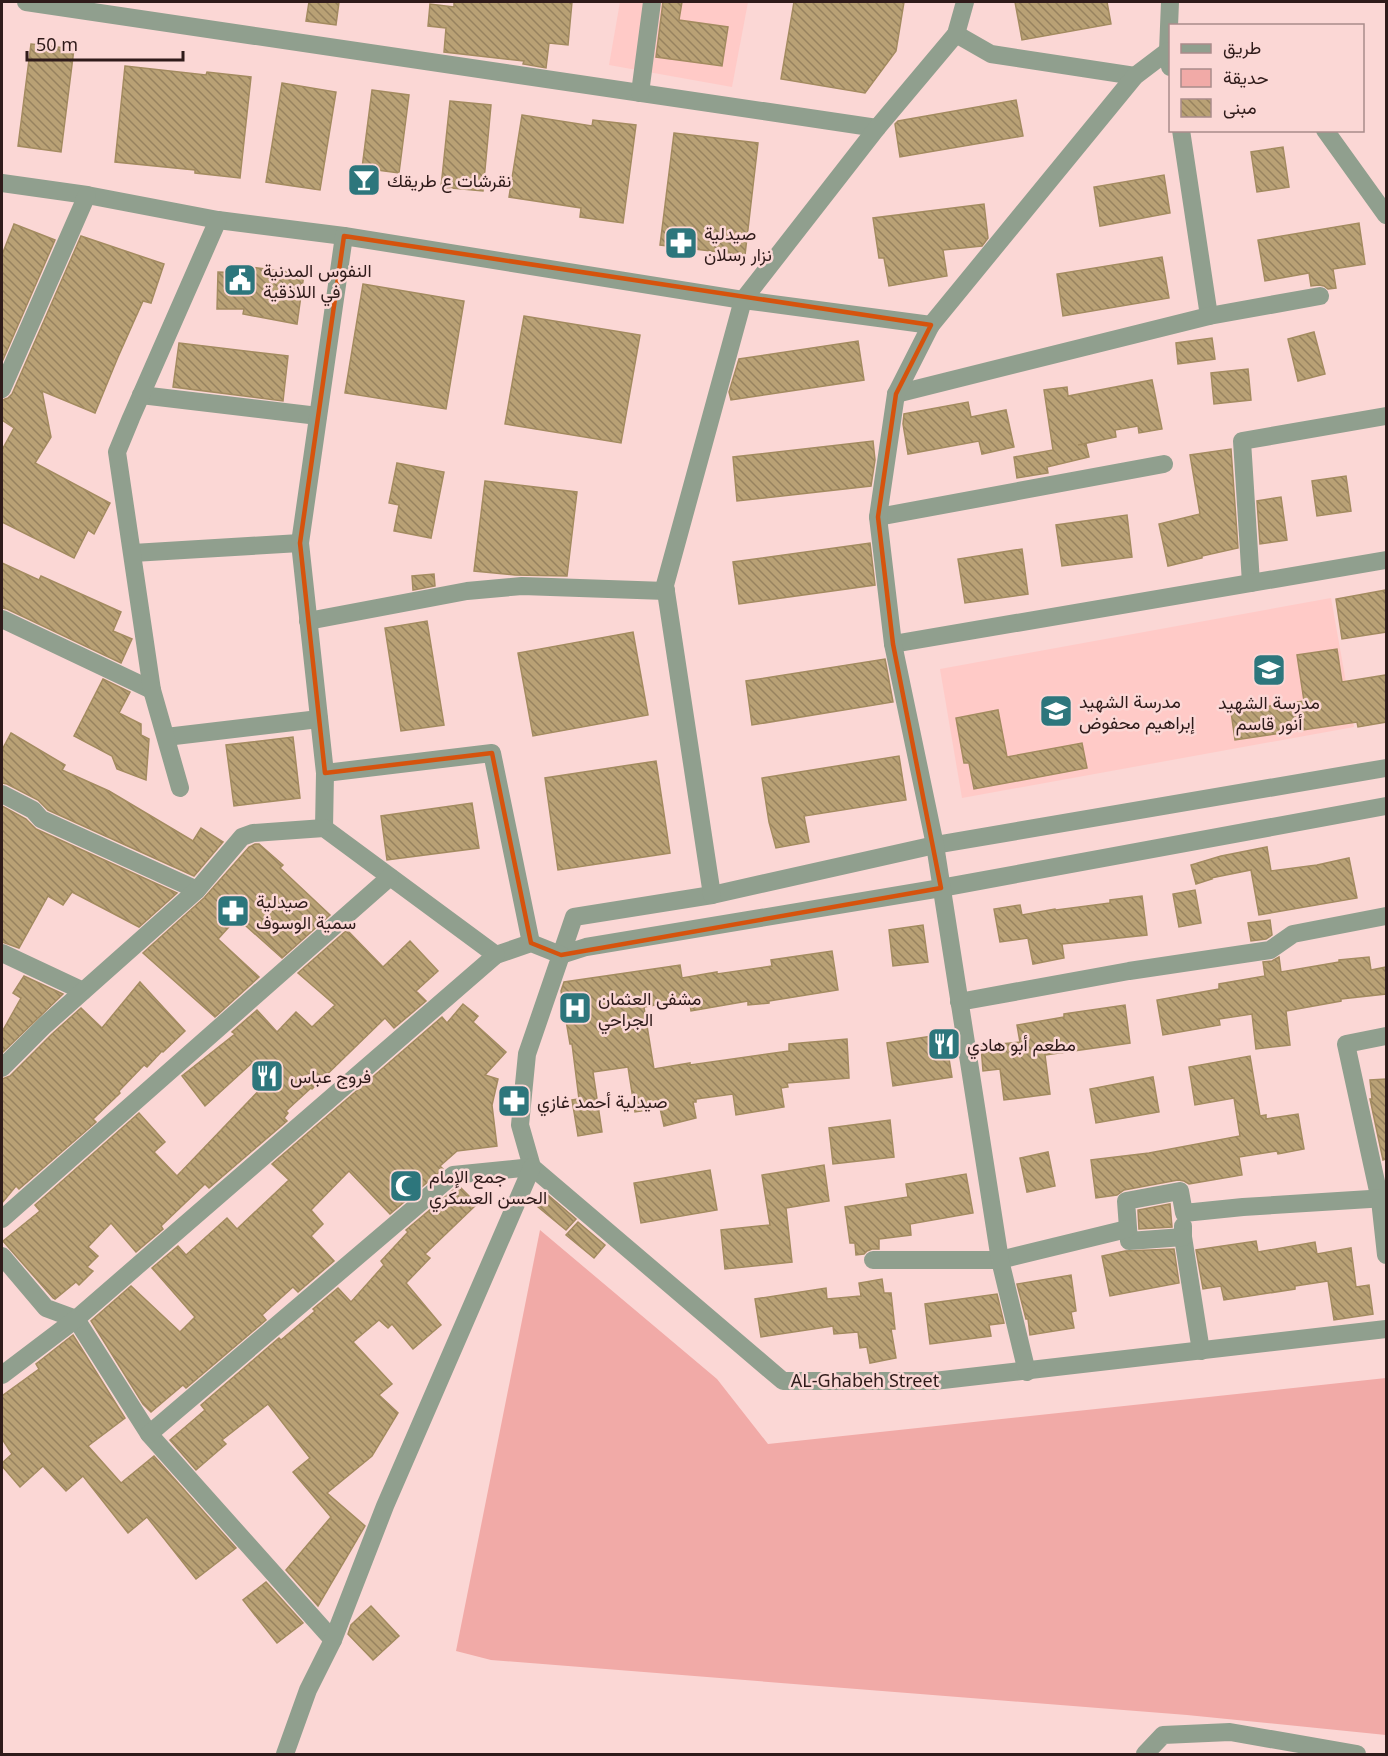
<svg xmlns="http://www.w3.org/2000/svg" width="1388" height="1756" viewBox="0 0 1388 1756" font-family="'Noto Sans',Vazirmatn,sans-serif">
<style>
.built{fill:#ffcac7}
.park{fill:#f1aaa7}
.building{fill:url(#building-back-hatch);stroke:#a38b60;stroke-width:1.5}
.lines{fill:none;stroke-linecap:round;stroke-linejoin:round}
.minor{stroke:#909f8e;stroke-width:18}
.marked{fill:none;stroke:#d6530d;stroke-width:4.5;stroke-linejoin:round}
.labels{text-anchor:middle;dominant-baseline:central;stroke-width:5;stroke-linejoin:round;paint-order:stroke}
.poi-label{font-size:18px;fill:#2f1b1a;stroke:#fbd7d5;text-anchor:start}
.street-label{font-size:18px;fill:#2f1b1a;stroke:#fbd7d5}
</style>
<defs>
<pattern id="building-back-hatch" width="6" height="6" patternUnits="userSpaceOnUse" patternTransform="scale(1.5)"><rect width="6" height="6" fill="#b9a175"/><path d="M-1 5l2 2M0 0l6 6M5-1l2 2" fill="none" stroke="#97825f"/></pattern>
</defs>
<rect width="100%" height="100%" fill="#fbd7d5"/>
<g class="built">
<path d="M620 2H748L732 87 609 65Z"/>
<path d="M1331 598 1354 727 962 798 940 669Z"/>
</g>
<path class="park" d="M540 1230 717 1379 768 1444 1386 1378V1735L1187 1715 491 1660 456 1651Z"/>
<g class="building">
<path d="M309 2H339L336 25 306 21Z"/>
<path d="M454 2H572L568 45 549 43 546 68 523 64 524 61 444 52 446 28 428 26 430 4 454 7Z"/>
<path d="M663 2H682L679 20 728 27 722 66 656 57Z"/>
<path d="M794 2H904L896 51 865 93 781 79Z"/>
<path d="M1015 2H1107L1111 24 1022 40Z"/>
<path d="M31 44 74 49 61 152 18 146Z"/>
<path d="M125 66 206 75 207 72 251 77 240 178 195 173V170L115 162Z"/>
<path d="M282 83 336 92 320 190 266 182Z"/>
<path d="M372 90 409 95 399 173 362 168Z"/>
<path d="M1016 100 1023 136 900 157 895 124 898 121Z"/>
<path d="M450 101 491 105 483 191 441 187Z"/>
<path d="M522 115 592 126 593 120 636 125 623 223 580 217 581 208 509 197Z"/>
<path d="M674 133 758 143 745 255 660 245Z"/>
<path d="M1283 147 1289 187 1257 192 1251 152Z"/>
<path d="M1164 175 1170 213 1100 226 1094 187Z"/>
<path d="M984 204 988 238 982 246 943 250 947 276 889 286 884 258H879L873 218Z"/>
<path d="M1359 223 1365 264 1333 269 1336 288 1328 289 1324 286 1319 285 1311 286 1309 273 1265 281 1258 240Z"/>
<path d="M14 224 55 240 2 362V255Z"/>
<path d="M81 236 164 264 151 303 143 301 118 357 95 413 42 391 51 437 35 463 110 503 94 534 88 530 74 558 2 522V450L14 428 2 420V400L8 398 12 394Z"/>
<path d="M1162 257 1169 298 1063 316 1057 274Z"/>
<path d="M250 267 304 274 297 324 243 314 244 309H217L218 272 249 273Z"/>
<path d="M363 284 464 301 446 409 345 393Z"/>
<path d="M524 316 640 335 621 443 505 424Z"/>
<path d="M1314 332 1325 374 1298 381 1288 339Z"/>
<path d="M1212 338 1215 359 1178 364 1176 343Z"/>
<path d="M858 341 864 380 731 400 729 392 739 359Z"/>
<path d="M179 343 288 356 283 401 173 387Z"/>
<path d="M1248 369 1251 400 1214 404 1211 373Z"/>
<path d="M1152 380 1162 429 1139 433 1138 426 1115 430 1116 437 1078 445 1086 444 1089 457 1047 467 1048 473 1017 478 1014 457 1053 450 1044 390 1067 387 1068 396Z"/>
<path d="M968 402 971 417 1006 410 1014 447 982 454 979 441 908 454 903 424 904 414Z"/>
<path d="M873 441 875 460 871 486 737 501 733 457Z"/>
<path d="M1231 449 1238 548 1202 556V558L1168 566 1159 524 1200 514 1190 455Z"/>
<path d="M397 463 444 472 431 538 394 531 399 505 389 503Z"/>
<path d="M1346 476 1351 511 1317 516 1312 481Z"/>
<path d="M485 481 577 492 567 576 515 575 474 571Z"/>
<path d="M1281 497 1287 540 1260 544 1257 501Z"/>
<path d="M1127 515 1132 557 1062 566 1056 525Z"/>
<path d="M870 543 875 585 739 604 733 562Z"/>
<path d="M1022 549 1028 594 965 603 958 559Z"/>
<path d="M2 563 39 580 41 576 121 612 113 631 132 639 121 663 7 609 2 608Z"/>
<path d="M434 574 435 586 413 590 412 576Z"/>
<path d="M1386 590V632L1342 639 1336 599Z"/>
<path d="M427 621 444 725 401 731 385 628Z"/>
<path d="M633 632 648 715 533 736 518 653Z"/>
<path d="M1337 649 1342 682 1386 675V722L1358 727 1357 722 1235 740 1231 712 1304 701 1297 655Z"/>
<path d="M885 659 893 702 752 725 746 681Z"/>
<path d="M103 679 130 692 119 713 141 724V735L149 739 146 780 117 769 112 756 74 736Z"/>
<path d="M998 710 1007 757 1082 743 1087 768 974 789 969 763H964L956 718Z"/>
<path d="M11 733 65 765 62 770 109 791 193 841 201 828 223 842 194 876 48 810 38 800 7 784 2 783V750Z"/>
<path d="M293 737 300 798 234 806 226 745Z"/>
<path d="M899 756 906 800 804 816 809 842 776 848 769 822 762 778Z"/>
<path d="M656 761 670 853 558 870 545 778Z"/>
<path d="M472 803 479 848 387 860 381 816Z"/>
<path d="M2 806 26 819 36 829 177 893 139 927 72 892 63 905 48 896 19 948 2 942Z"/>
<path d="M255 844H259L283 865 280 868 330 915 282 958 237 918 218 939 259 977 215 1017 143 953 204 898 249 847Z"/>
<path d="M1267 847 1271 871 1317 865 1349 858 1357 898 1259 915 1251 870 1211 878 1212 879 1196 884 1191 865 1221 856Z"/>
<path d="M1195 890 1201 923 1179 927 1173 894Z"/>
<path d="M1142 896 1147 935 1062 944 1064 958 1033 964 1028 938 1000 942 994 909 1020 905 1022 915 1055 909 1056 910 1110 903V900Z"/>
<path d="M1270 920 1272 935 1266 939 1251 941 1248 923Z"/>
<path d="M923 925 928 962 893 966 889 930Z"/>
<path d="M347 930 383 967 410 941 438 971 416 991 426 1001 394 1028 385 1018 312 1089 311 1088 286 1111 288 1113 284 1118 287 1121 209 1188 205 1184 161 1226 163 1229 136 1252 111 1223 88 1247 98 1256 87 1267 93 1271 79 1285 76 1282 55 1299 53 1298 3 1241 40 1211 35 1205 139 1113 165 1142 154 1152 177 1176 270 1079 253 1062 205 1106 182 1076 235 1034 232 1032 257 1010 277 1032 296 1012 312 1027 335 1005 298 973Z"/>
<path d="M832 951 838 990 769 1001V1003L748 1005V1001L691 1011 689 999 644 1007 654 1069 690 1063V1065L789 1051V1044L847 1039 849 1078 787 1083 788 1087 781 1088 784 1107 736 1115 733 1094 696 1099V1102H693L696 1118 664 1126 660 1108 635 1112 628 1067 593 1072 602 1132 578 1136 572 1100 579 1099 572 1044H570L561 991 564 982 680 965 682 978 717 972V974L772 966 771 960Z"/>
<path d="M1279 957 1281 972 1339 962V960L1369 957 1371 970 1386 967V994L1341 999V1001L1286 1011 1290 1045 1256 1049 1252 1014 1219 1019 1220 1025 1163 1035 1157 1000 1219 989V984L1265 976 1263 962 1272 961Z"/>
<path d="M24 976 63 994 2 1053V1032L21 998 13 993Z"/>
<path d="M140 982 185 1031 163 1052 162 1051 147 1067 144 1065 119 1091 120 1093 93 1119 96 1122 19 1189 16 1186 2 1203V1079L10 1076 52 1034 81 1008 102 1028Z"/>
<path d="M463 1004 478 1016 473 1022 506 1052 485 1075 498 1079 492 1105 497 1146 457 1151 440 1166 443 1169 390 1214 349 1171 311 1210 323 1224 311 1236 334 1261 298 1292 293 1287 262 1315 266 1320 186 1388 183 1385 151 1412 143 1404 91 1321 131 1286 180 1332 195 1317 152 1268 178 1246 186 1255 227 1218 237 1229 289 1180 272 1164 442 1017 447 1023Z"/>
<path d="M1125 1005 1130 1043 1045 1055 1050 1094 1004 1100 1000 1069 983 1071 981 1046 1020 1042 1017 1025 1064 1017V1014Z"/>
<path d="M945 1034 952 1077 893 1086 887 1043Z"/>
<path d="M1250 1056 1260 1116 1266 1115V1119L1298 1114 1304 1149 1278 1154 1277 1151 1239 1157 1242 1175 1189 1184 1184 1181 1178 1180 1124 1190 1117 1195 1096 1198 1091 1160 1149 1153 1240 1136 1234 1098 1195 1105 1189 1067Z"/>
<path d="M1153 1077 1159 1112 1096 1123 1090 1089Z"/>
<path d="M1386 1079V1159L1383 1160 1370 1099H1372L1370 1080Z"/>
<path d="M890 1120 894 1157 833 1164 829 1128Z"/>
<path d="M1048 1152 1055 1186 1027 1192 1020 1158Z"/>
<path d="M824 1165 829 1201 786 1208 792 1262 725 1269 721 1230 770 1225 762 1175Z"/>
<path d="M710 1170 717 1210 641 1223 634 1183Z"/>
<path d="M966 1174 973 1213 910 1224 911 1235 879 1239V1249H872L867 1251 864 1254 856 1255 855 1243H850L845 1207 908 1197 906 1184Z"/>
<path d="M458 1186H459L477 1204 425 1254 430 1258 406 1283 441 1325 413 1349 392 1324 388 1328 379 1320 353 1342 392 1384 379 1395 398 1413 372 1456 327 1493 365 1526 318 1606 286 1570 331 1517 293 1472 310 1458 268 1404 222 1440 226 1444 196 1470 170 1440 205 1410 201 1405 279 1338 281 1340 315 1311 313 1309 338 1288 351 1302 384 1265 381 1261 408 1232 406 1230Z"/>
<path d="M548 1195 576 1219 566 1230 538 1207Z"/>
<path d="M1170 1204 1172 1227 1139 1229 1138 1210Z"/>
<path d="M578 1222 605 1245 594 1258 566 1235Z"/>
<path d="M1256 1241 1258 1252 1315 1242 1317 1254 1351 1248 1356 1287 1369 1285 1373 1314 1334 1320 1328 1281 1295 1286V1289L1224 1300 1221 1286 1203 1289 1196 1250Z"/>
<path d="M1174 1249 1179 1283 1110 1296 1102 1256 1125 1251Z"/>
<path d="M1071 1275 1076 1311 1071 1312 1074 1328 1030 1335 1028 1319H1026L1017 1284Z"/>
<path d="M882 1279 884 1293H891L895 1329H891L896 1358 870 1363 867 1347 860 1348 858 1332 834 1334 833 1326 761 1337 755 1299 826 1288 827 1299 861 1296 859 1283Z"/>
<path d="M997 1294 1004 1323 989 1325 991 1336 930 1344 925 1304Z"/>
<path d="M73 1335 125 1418 88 1446 121 1483 154 1456 236 1548 196 1579 147 1517 128 1533 83 1476 66 1491 43 1466 20 1487 2 1466V1463L12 1454 2 1439V1396L39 1369 36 1364Z"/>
<path d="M266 1582 303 1623 277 1643 243 1600Z"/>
<path d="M371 1606 399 1636 373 1660 348 1634 351 1625Z"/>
</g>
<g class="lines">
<g class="minor">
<path d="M26 2 877 128"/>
<path d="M1170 2 1168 51 1170 67"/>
<path d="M956 34 991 54 1135 76"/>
<path d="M640 93 652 2"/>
<path d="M1181 130 1209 316"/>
<path d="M1325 130 1386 215"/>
<path d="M2 183 87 195 218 220 344 236 743 300 931 325"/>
<path d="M2 389 87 195"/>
<path d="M896 394 1209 316 1320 296"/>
<path d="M141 395 318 416"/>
<path d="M878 517 1164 464"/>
<path d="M133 553 300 543"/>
<path d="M1251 583 1242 441 1386 416"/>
<path d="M2 619 152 690"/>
<path d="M308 621 467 591 522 586 666 591"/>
<path d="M893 644 1386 560"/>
<path d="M166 737 319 719"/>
<path d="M1386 768 935 845 712 895 574 917 561 955 586 947 941 888 1386 806"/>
<path d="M325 773 492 753 531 943"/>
<path d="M180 788 152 690 117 452 131 418 218 220"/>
<path d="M2 794 33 810 41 819 197 890"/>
<path d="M324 828 325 773 300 543 344 236"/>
<path d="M712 895 665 585 743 300 877 128 956 34 965 2"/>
<path d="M2 953 83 991"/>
<path d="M959 1002 1129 971 1270 950 1293 934 1386 916"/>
<path d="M1386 1036 1346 1044 1380 1200 1386 1255"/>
<path d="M2 1068 44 1026 197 890 242 837 253 833 324 828 496 955 531 943 561 955 527 1054 520 1125 532 1167 783 1381H934L1386 1329"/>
<path d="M2 1219 390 877"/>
<path d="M1183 1226V1237L1201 1351"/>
<path d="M1183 1237 1129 1241 1126 1201 1180 1191 1184 1213 1243 1207 1386 1198"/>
<path d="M2 1256 46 1308 76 1319 149 1434 333 1640"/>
<path d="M873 1260H1000L1127 1229"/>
<path d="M1027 1372 1000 1260 935 845 893 644 878 517 896 394 931 325 1135 76 1168 51 1170 52"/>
<path d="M2 1375 76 1319 496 955"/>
<path d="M149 1434 453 1175 532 1167"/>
<path d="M285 1754 308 1690 333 1640 385 1506 532 1167"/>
<path d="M1145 1754 1163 1735 1230 1732 1357 1754"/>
</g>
</g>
<path class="marked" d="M344 236 931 325 896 394 878 517 893 644 941 888 561 955 531 943 492 753 325 773 300 543Z"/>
<defs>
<symbol id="bar-square" viewBox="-11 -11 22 22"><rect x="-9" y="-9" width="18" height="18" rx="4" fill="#2d767c" stroke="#fbd7d5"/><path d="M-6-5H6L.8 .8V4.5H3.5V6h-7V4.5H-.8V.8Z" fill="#fff"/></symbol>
<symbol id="pharmacy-square" viewBox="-11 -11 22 22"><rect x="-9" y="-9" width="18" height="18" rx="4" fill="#2d767c" stroke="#fbd7d5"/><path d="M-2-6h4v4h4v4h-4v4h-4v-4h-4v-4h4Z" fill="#fff"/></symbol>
<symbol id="civic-square" viewBox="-11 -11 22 22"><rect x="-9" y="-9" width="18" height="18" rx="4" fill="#2d767c" stroke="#fbd7d5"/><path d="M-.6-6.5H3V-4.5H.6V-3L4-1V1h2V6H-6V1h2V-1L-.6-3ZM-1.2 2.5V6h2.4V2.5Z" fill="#fff"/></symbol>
<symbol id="school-square" viewBox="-11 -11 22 22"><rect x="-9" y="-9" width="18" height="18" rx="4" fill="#2d767c" stroke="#fbd7d5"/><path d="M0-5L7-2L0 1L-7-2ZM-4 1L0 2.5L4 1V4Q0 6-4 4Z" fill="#fff"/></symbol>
<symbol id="hospital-square" viewBox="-11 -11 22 22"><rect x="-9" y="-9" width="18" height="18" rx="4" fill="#2d767c" stroke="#fbd7d5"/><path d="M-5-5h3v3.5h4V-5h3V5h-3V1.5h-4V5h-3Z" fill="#fff"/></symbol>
<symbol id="restaurant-square" viewBox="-11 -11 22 22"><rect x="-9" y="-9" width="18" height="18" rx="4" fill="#2d767c" stroke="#fbd7d5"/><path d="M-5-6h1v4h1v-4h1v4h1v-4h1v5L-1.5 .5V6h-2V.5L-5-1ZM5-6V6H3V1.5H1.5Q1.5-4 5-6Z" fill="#fff"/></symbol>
<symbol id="mosque-square" viewBox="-11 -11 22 22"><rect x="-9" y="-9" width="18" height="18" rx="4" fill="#2d767c" stroke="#fbd7d5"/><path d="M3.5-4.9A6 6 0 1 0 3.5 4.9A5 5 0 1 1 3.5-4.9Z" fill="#fff"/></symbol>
</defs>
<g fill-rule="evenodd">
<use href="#bar-square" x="345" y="161" width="38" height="38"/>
<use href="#pharmacy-square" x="662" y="224" width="38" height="38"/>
<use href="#civic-square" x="221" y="261" width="38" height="38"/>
<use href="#school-square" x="1250" y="651" width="38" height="38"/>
<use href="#school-square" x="1037" y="692" width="38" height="38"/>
<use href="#pharmacy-square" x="214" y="892" width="38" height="38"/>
<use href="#hospital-square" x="556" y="989" width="38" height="38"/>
<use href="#restaurant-square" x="925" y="1025" width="38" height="38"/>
<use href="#restaurant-square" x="248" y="1057" width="38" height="38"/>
<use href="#pharmacy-square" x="495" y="1082" width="38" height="38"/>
<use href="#mosque-square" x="387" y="1167" width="38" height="38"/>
</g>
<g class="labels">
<g class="poi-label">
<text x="387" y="180">نقرشات ع طريقك</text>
<text x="704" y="233">صيدلية<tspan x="704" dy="21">نزار رسلان</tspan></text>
<text x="263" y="270">النفوس المدنية<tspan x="263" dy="21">في اللاذقية</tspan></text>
<text x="1079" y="701">مدرسة الشهيد<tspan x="1079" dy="21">إبراهيم محفوض</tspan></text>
<text x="1269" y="702" text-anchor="middle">مدرسة الشهيد<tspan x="1269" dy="21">أنور قاسم</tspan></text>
<text x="256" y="901">صيدلية<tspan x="256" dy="21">سمية الوسوف</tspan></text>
<text x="598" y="998">مشفى العثمان<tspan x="598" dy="21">الجراحي</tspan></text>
<text x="967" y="1044">مطعم أبو هادي</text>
<text x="290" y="1076">فروج عباس</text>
<text x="537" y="1101">صيدلية أحمد غازي</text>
<text x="429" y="1176">جمع الإمام<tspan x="429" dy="21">الحسن العسكري</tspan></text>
</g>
<g class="street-label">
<text x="865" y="1380">AL-Ghabeh Street</text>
</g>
</g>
<rect width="1388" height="1756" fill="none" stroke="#2f1b1a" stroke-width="6"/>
<rect x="1169" y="24" width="195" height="108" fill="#fbd7d5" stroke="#a98c8a" stroke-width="1.5"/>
<rect x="1181" y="44" width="30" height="9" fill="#909f8e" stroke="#a98c8a" stroke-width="1.5"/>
<text x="1223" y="54" font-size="18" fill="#2f1b1a">طريق</text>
<rect x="1181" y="69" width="30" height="18" fill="#f1aaa7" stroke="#a98c8a" stroke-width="1.5"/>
<text x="1223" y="84" font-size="18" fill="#2f1b1a">حديقة</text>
<rect x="1181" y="99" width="30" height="18" fill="url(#building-back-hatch)" stroke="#a98c8a" stroke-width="1.5"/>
<text x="1223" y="114" font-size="18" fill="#2f1b1a">مبنى</text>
<path d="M27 51v9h156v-9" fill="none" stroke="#2f1b1a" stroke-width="3"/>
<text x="36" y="51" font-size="18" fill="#2f1b1a" stroke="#fbd7d5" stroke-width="4.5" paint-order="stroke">50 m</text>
</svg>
